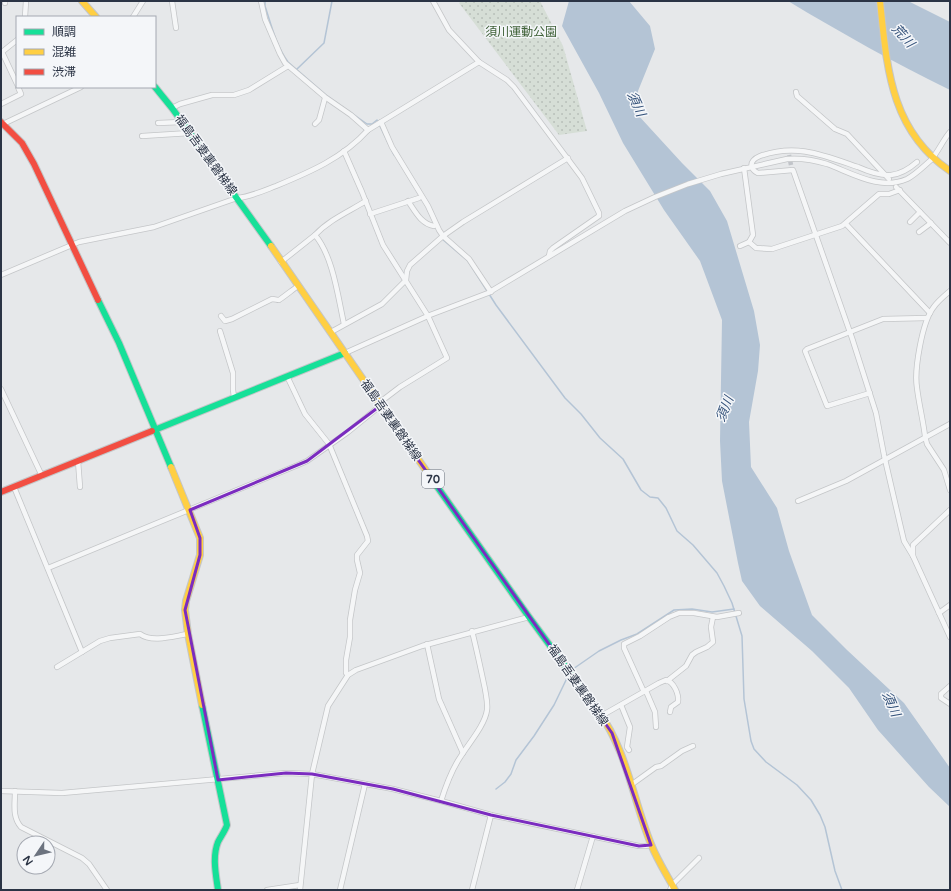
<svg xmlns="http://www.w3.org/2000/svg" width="951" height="891" viewBox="0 0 951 891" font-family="'Varela Round','Noto Sans JP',sans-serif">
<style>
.grass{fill:url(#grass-dots)}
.water{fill:#b4c4d5}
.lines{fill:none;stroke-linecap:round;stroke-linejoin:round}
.stream{stroke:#b4c4d5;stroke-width:1.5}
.street-tunnel{stroke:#c1c4c9;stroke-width:4.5;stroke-dasharray:4.5 2;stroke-linecap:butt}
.street-casing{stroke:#c4c6c8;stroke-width:6}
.fast-casing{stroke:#c4c6c8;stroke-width:8}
.slow-casing{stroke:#c4c6c8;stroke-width:8}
.jam-casing{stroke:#c4c6c8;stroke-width:8}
.street{stroke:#f5f6f7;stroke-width:4.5}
.fast{stroke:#16e098;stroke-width:6}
.slow{stroke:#ffcf43;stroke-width:6}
.jam{stroke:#f24e42;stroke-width:6}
.marked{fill:none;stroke:#7b2cbf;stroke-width:3;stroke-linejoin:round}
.labels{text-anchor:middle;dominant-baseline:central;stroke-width:3;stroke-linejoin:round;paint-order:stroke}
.shield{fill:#f4f6f9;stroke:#676e7b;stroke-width:1}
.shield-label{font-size:11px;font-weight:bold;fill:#2b3445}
.park-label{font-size:12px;fill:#3f6138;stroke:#f4f6f9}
.street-label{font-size:12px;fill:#2b3445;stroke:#f4f6f9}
.water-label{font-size:13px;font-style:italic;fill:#34527a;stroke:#f4f6f9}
</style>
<defs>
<pattern id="grass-dots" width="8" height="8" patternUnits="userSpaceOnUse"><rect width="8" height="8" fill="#d6ded6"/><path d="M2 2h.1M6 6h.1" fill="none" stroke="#b8bfb9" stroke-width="1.8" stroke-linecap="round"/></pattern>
</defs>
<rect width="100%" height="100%" fill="#e6e8ea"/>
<path class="grass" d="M461 1H540L563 46 587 131 559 135 459 3Z"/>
<g class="water">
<path d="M569 1H629L650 26 655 49 638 91V115L682 163 710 191 727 221 754 311 760 345 758 371 749 422 751 467 777 508 789 551 812 615 847 650 904 703 950 768V807L929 787 878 730 849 688 812 651 760 606 742 581 738 563 722 481 720 441 722 320 700 261 664 210 623 143 599 93 562 26Z"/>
<path d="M788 1H908L950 22V90C895 63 841 33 788 1Z"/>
</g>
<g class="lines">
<g class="stream">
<path d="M265 1V6C271 24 276 46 288 62L326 95 367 124H372L377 120 394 155"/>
<path d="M297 69 324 43 332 1"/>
<path d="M441 238 468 261 496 305 565 398 581 414 600 438 623 459 641 490 650 497 658 498 666 508 677 531 693 545 717 573 724 586 732 603 742 636 744 699 751 741 754 749 766 762 797 785 811 800 820 815 825 827 835 871 842 890"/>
<path d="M573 669 599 651 621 640 637 634 674 610 692 609 712 612 734 609"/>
<path d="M496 789 505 782 511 774 516 760 534 736 554 705 568 676"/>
</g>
<path class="street-tunnel" d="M789 155 791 165"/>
<defs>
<g id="street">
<path d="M5 1V3"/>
<path d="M172 1 176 28"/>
<path d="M261 1 265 19 280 54 285 63 325 97 351 115 368 130"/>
<path d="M433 1 449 30 479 62 507 80 514 87 582 178 599 213V216L553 248 550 251 549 256"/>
<path d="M25 17 26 1"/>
<path d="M133 17 143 1"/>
<path d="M17 40 2 52 17 84"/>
<path d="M796 92 797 96 835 129 847 134 889 179"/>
<path d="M1 104 21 94 18 87"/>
<path d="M172 108 180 104 212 95H234L249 90 288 66"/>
<path d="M381 122 392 147 428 206 439 230 443 236 469 259 491 292"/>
<path d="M158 123 182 122"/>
<path d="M3 124 81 87"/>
<path d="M315 124 319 120 325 98"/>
<path d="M142 136 190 133"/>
<path d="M344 151 362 192 383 245 428 316 447 358 400 387 379 403"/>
<path d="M896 187 950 243"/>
<path d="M408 201C415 211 421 224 434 226"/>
<path d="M370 214 419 198"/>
<path d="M910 222 920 212"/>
<path d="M846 224 930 313"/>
<path d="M919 232 931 223"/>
<path d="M315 235C329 220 348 212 366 201"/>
<path d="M749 242 756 248 772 249 842 226 879 194H889L900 190"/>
<path d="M740 246 749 242 753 235 744 168"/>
<path d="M281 262 315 235C333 256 338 297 344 324"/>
<path d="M1 275 79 242 154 227 237 198C250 197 263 191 276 186 310 172 343 158 368 130L479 62"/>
<path d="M950 291C944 296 937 302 933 308 922 323 914 370 917 388 919 404 923 420 925 436L927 444 944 470 950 490"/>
<path d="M221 316 225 321 232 319 272 299C275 299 277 300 279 300 281 299 295 288 298 286"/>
<path d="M220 331 233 373V390L234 397"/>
<path d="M331 332 382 304 406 280 407 271 410 265 443 236 463 222 568 158"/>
<path d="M345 353 430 315 488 293 625 211 655 197 688 184 721 174 787 159C801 158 814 160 827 164 852 173 880 191 907 179 915 175 924 166 931 160 938 152 943 140 950 132"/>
<path d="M287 376 305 414 329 444 367 536 368 541 357 555V560L360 573 355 590 350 620V637L346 660V673L348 675"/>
<path d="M1 389 42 476"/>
<path d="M870 393 827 406 805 351 807 349 883 319 927 318"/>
<path d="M78 461 80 487"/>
<path d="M14 487 82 652"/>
<path d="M798 501 846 481 950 424"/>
<path d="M950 510 913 545V556L950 637"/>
<path d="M913 556 904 541 900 524 884 455 876 413 852 338 793 170 758 173C756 172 753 171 752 167 750 162 755 158 760 156 796 143 823 155 858 167 867 171 880 176 891 175 901 174 909 169 917 162"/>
<path d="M48 568 298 465 307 461 348 432 380 406"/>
<path d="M939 613 950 605"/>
<path d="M427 644 439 699 463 753"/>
<path d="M57 667 100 641 110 638 140 634C152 643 174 636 188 634"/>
<path d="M667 681 686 666 692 655 696 652 707 647 713 642 711 627 713 617"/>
<path d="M950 686 941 694V698L950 704"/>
<path d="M646 691 655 712 656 727"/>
<path d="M644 692 624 648V644L640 636 669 617 679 613H694L717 617 739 613"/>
<path d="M621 705 630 727 627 747 629 750"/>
<path d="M601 716 659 683 666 680C674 682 679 694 678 702L671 707 670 712"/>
<path d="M631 785 656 767 661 766 682 751 693 746"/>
<path d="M1 791 62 793 286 773 312 774 393 789 441 801 491 815 639 846H645L651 845"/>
<path d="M15 791C15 804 12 817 21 827L82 858 89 864 107 890"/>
<path d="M441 801C446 785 452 769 461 756 469 743 485 725 487 710 488 703 486 696 485 689 481 670 477 651 472 631"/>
<path d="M267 890 300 885"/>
<path d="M300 890 312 774 328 706 348 675 356 670 422 646 529 617"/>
<path d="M340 890 365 784"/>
<path d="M472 890 491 815"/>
<path d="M577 890 593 836"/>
<path d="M670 890 672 885 699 858"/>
</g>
<g id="fast">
<path d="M155 87 172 108 271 246"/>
<path d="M98 300 119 343 171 467"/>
<path d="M152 431 345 353"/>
<path d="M436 485 529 617 598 711"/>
<path d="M202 705 227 825C225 831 221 836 218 842 212 857 216 875 218 890"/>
</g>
<g id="slow">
<path d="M82 1 96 17"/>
<path d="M880 1C887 67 890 130 950 171"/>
<path d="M271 246 436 485"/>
<path d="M171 467 200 538V555L186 601 185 610 188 634 202 705"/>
<path d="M598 711C627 750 633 800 651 844 657 860 667 875 675 890"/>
</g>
<g id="jam">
<path d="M1 122 22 143 34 164 98 300"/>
<path d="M1 492 152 431"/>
</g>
</defs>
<use href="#street" class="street-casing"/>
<use href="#fast" class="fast-casing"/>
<use href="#slow" class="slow-casing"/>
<use href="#jam" class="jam-casing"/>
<use href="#street" class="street"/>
<use href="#fast" class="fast"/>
<use href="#slow" class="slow"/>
<use href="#jam" class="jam"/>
</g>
<path class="marked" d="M380 406 612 733 651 845 639 846 491 815 393 789 312 774 286 773 218 780 185 610 200 555V538L190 510 307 461Z"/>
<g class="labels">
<rect class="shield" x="422" y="470" width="22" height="18" rx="3"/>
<g class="shield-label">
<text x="433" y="479">70</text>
</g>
<g class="park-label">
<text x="521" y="32">須川運動公園</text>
</g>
<g class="street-label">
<text transform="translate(206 155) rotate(54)">福島吾妻裏磐梯線</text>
<text transform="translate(391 420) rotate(55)">福島吾妻裏磐梯線</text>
<text transform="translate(578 685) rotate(55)">福島吾妻裏磐梯線</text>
</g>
<g class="water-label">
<text transform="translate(903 36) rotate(48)">荒川</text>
<text transform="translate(636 104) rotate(65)">須川</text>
<text transform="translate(725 409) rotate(-69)">須川</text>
<text transform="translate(891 704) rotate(66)">須川</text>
</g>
</g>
<rect width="951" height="891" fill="none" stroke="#2b3445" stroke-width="4"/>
<rect x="16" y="16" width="140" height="72" fill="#f4f6f9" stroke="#a4a8b1"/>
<rect x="24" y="29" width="20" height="6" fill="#16e098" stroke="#a4a8b1"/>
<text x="52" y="36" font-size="12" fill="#2b3445">順調</text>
<rect x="24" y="49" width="20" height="6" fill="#ffcf43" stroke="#a4a8b1"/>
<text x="52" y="56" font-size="12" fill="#2b3445">混雑</text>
<rect x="24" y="69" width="20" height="6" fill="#f24e42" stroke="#a4a8b1"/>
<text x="52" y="76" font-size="12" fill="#2b3445">渋滞</text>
<g transform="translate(36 855) rotate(235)"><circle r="19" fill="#f4f6f9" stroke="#a4a8b1"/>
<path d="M0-3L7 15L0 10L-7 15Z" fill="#6c737f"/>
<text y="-6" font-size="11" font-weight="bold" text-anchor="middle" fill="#2b3445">N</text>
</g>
</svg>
